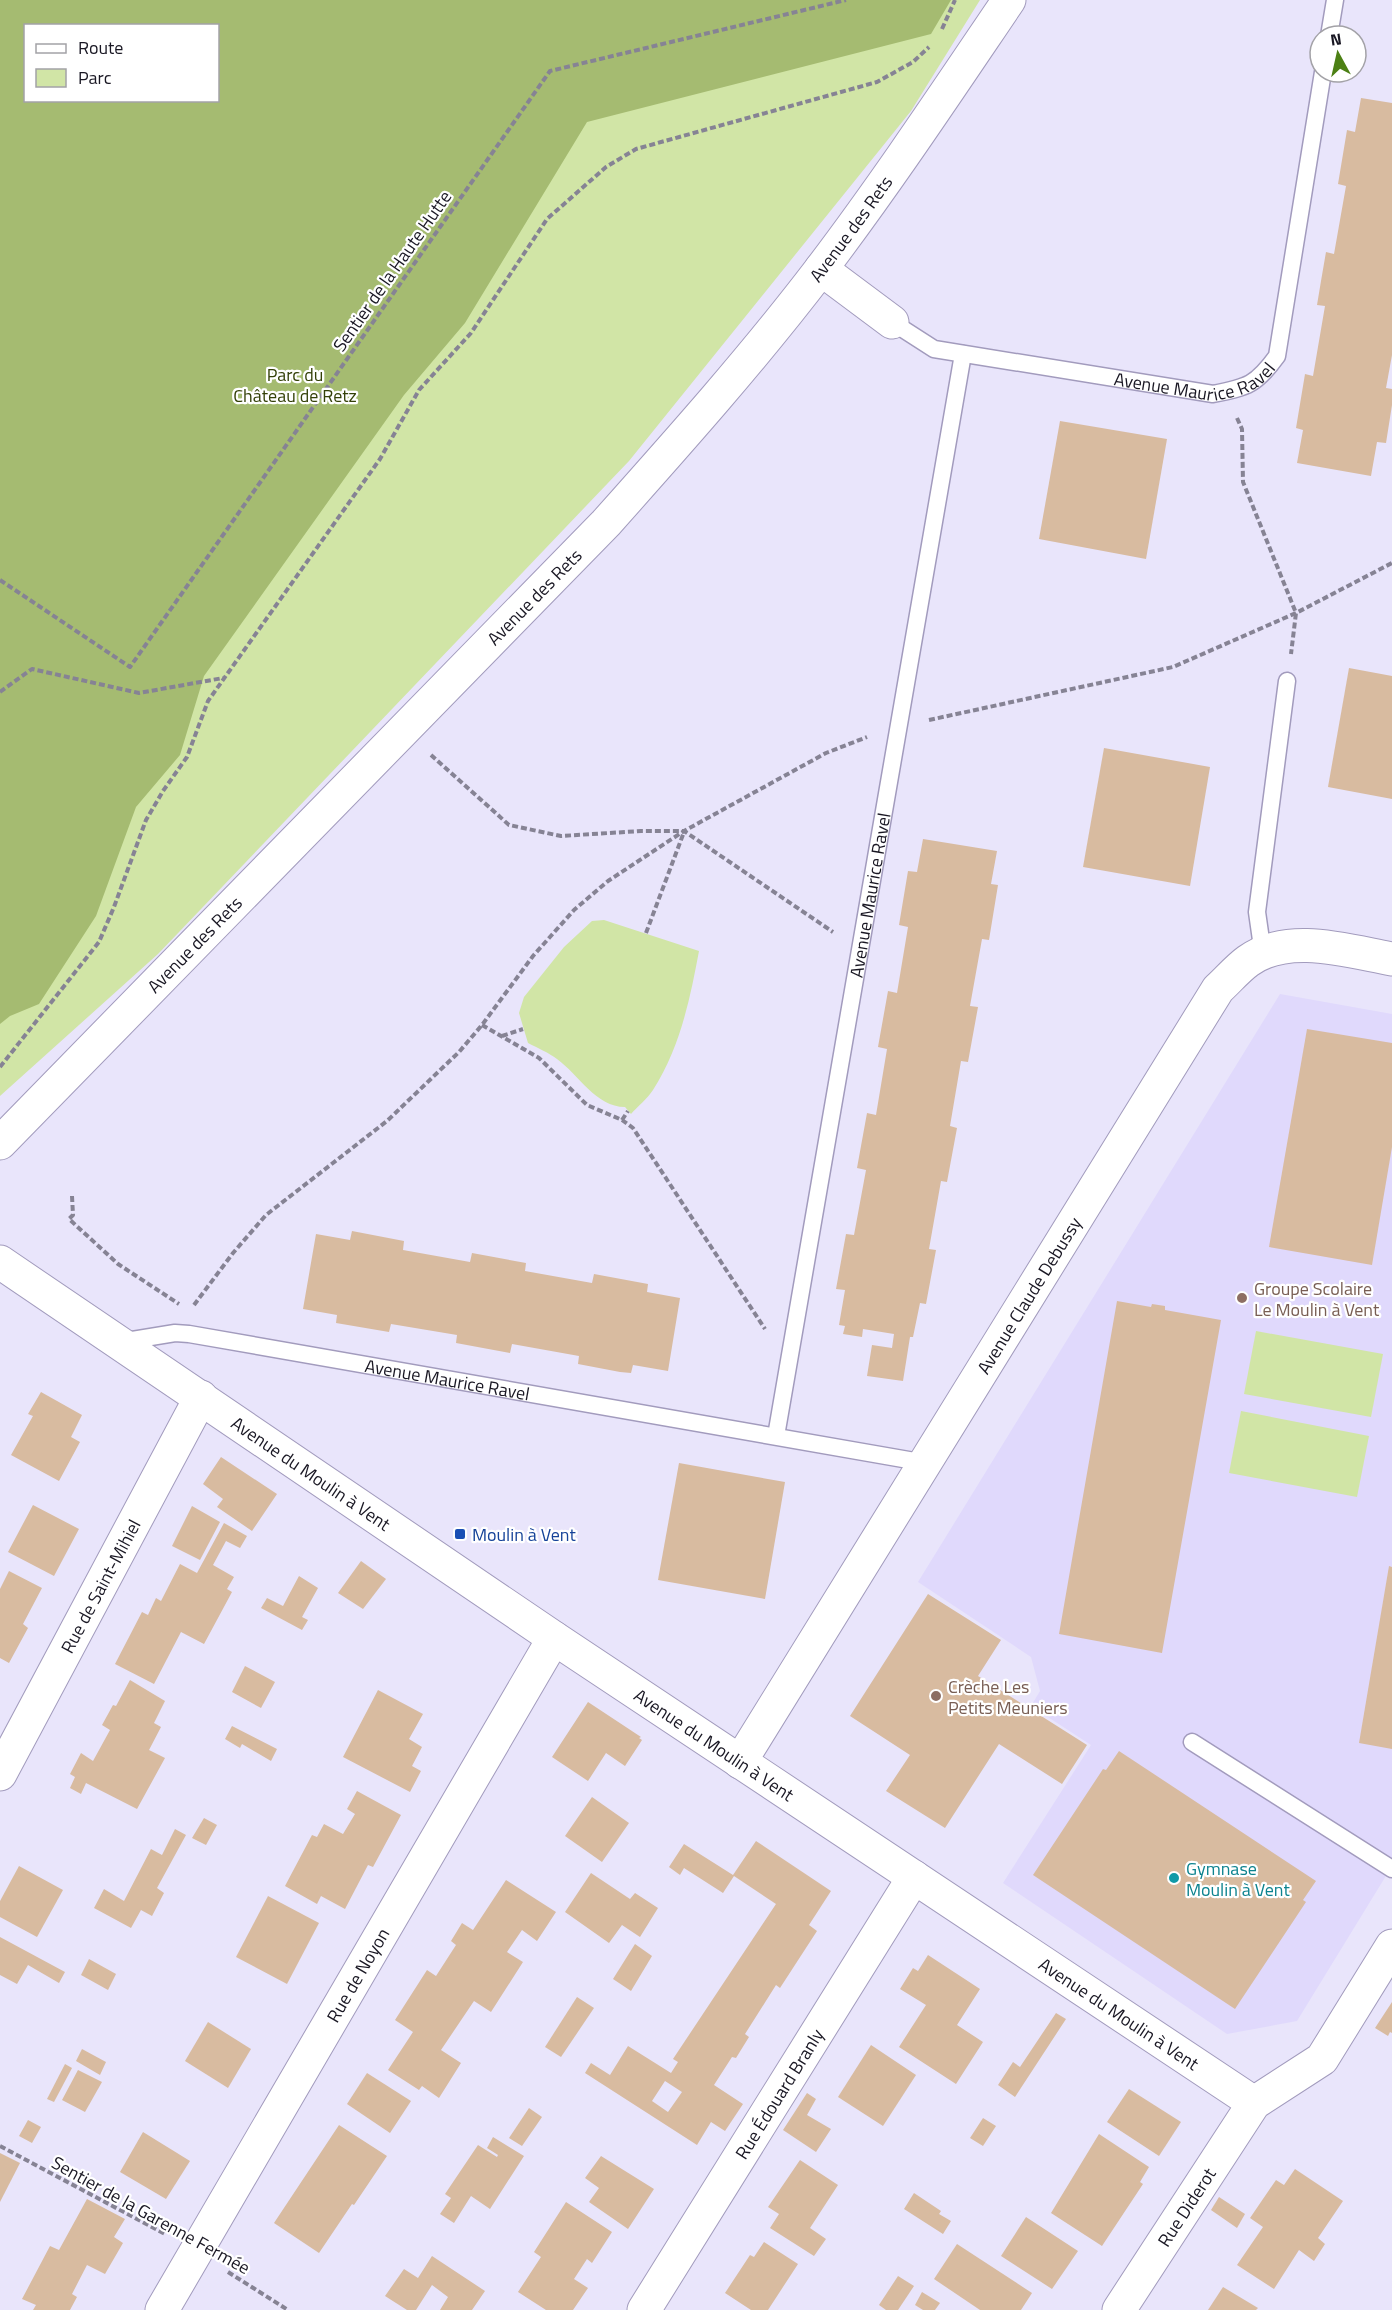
<svg xmlns="http://www.w3.org/2000/svg" width="1392" height="2310" viewBox="0 0 1392 2310" font-family="'Titillium Web',sans-serif">
<style>
.built{fill:#e0d9fc}
.green{fill:#d1e5a6;fill-rule:evenodd}
.forest{fill:#a5bb71;fill-rule:evenodd}
.building{fill:#d8bba0;fill-rule:evenodd}
.lines{fill:none;stroke-linecap:round;stroke-linejoin:round}
.lane-casing{stroke:#a29bbd;stroke-width:19}
.street-casing{stroke:#a29bbd;stroke-width:35}
.path{stroke:#868394;stroke-width:4;stroke-dasharray:6 3;stroke-linecap:butt}
.lane{stroke:#fff;stroke-width:16}
.street{stroke:#fff;stroke-width:33}
.education-dot{fill:#8d6e63;stroke:#fff;stroke-width:2}
.transit-dot{fill:#1a4fb4;stroke:#fff;stroke-width:2}
.culture-dot{fill:#0f9aa8;stroke:#fff;stroke-width:2}
.labels{text-anchor:middle;dominant-baseline:central;stroke-width:4.5;stroke-linejoin:round;paint-order:stroke}
.street-label{font-size:18px;fill:#191723;stroke:#fff}
.park-label{font-size:18px;fill:#334007;stroke:#fff}
.education-label{font-size:18px;fill:#785e54;stroke:#fff;text-anchor:start}
.transit-label{font-size:18px;fill:#164399;stroke:#fff;text-anchor:start}
.culture-label{font-size:18px;fill:#0d838f;stroke:#fff;text-anchor:start}
</style>
<rect width="100%" height="100%" fill="#e9e5fb"/>
<path class="built" d="M1280 994 1392 1014V1866L1297 2021 1227 2034 1003 1883 1091 1745 1031 1706 1040 1691 1031 1657 918 1582Z"/>
<g class="green">
<path d="M0 0H980L911 111 629 461 158 954 0 1096ZM26 26H218V100H26Z"/>
<path d="M604 920 699 951C690 999 680 1048 653 1090 647 1099 638 1106 631 1114L625 1107C596 1107 579 1075 557 1059 549 1053 538 1048 528 1043L519 1013 524 997 564 947 592 921Z"/>
<path d="M1256 1331 1383 1354 1371 1417 1244 1394Z"/>
<path d="M1241 1411 1369 1436 1357 1497 1229 1473Z"/>
</g>
<path class="forest" d="M0 0H951L931 34 587 122 465 323 404 395 204 676 180 755 136 807 96 916 39 1004 10 1016 0 1024ZM26 26H218V100H26Z"/>
<g class="building">
<path d="M1361 98 1392 103V355L1386 388 1392 389V405L1386 443 1377 442 1371 476 1297 463 1303 430 1296 428 1305 374 1313 376 1325 306 1317 305 1321 281 1326 252 1334 254 1346 186 1338 184 1347 130 1355 132Z"/>
<path d="M1060 421 1167 439 1146 559 1039 539Z"/>
<path d="M1349 668 1392 676V799L1328 787Z"/>
<path d="M1104 748 1210 767 1190 886 1083 867Z"/>
<path d="M923 839 997 851 991 884 998 885 989 940 982 939 970 1006 978 1007 968 1062 961 1061 950 1126 957 1128 947 1182 941 1181 929 1249 936 1250 926 1304 920 1303 913 1337H910L903 1381 867 1376 872 1345 892 1348 894 1334 863 1329 862 1337 843 1334 845 1326 839 1325 845 1290 836 1289 846 1234 854 1235 866 1170 857 1168 867 1113 876 1115 887 1049 878 1047 888 991 897 993 908 927 899 925 908 871 917 872Z"/>
<path d="M1307 1029 1392 1043V1147L1372 1265 1269 1247Z"/>
<path d="M352 1231 404 1241 403 1250 470 1262 472 1253 526 1263 525 1271 592 1283 594 1274 648 1284 647 1292 680 1298 668 1371 633 1365 631 1373 620 1372 578 1364 579 1356 512 1344 510 1353 456 1343 457 1335 391 1324 389 1332 336 1323 337 1315 303 1309 316 1234 350 1240Z"/>
<path d="M1117 1301 1151 1307 1152 1304 1165 1306V1310L1221 1320 1162 1653 1059 1634Z"/>
<path d="M41 1392 82 1415 71 1437 80 1442 59 1481 11 1455 33 1416 28 1414Z"/>
<path d="M221 1457 277 1494 252 1531 217 1507 223 1499 203 1484Z"/>
<path d="M679 1463 785 1482 765 1599 658 1580Z"/>
<path d="M33 1505 79 1529 54 1576 8 1552Z"/>
<path d="M192 1506 220 1522 200 1560 172 1546Z"/>
<path d="M224 1523 247 1536 240 1548 226 1541 213 1565 234 1577 227 1589 232 1592 204 1644 181 1632 154 1684 115 1664 142 1612 148 1615 156 1598 161 1601 180 1564 197 1573Z"/>
<path d="M361 1561 386 1579 363 1609 338 1593Z"/>
<path d="M1389 1566 1392 1567V1749L1359 1743Z"/>
<path d="M9 1571 42 1588 23 1624 28 1628 9 1663 0 1658V1589Z"/>
<path d="M299 1576 318 1588 302 1617 308 1620 302 1630 261 1608 267 1598 283 1606Z"/>
<path d="M928 1594 1001 1640 978 1676 1087 1745 1062 1784 999 1744 945 1828 886 1791 910 1755 850 1716Z"/>
<path d="M245 1666 275 1682 261 1708 232 1692Z"/>
<path d="M130 1680 165 1701 154 1723 161 1727 149 1750 165 1758 137 1809 86 1783 81 1794 70 1788 75 1777 70 1774 81 1753 93 1761 110 1730 102 1725 113 1705 116 1706Z"/>
<path d="M378 1690 423 1714 409 1739 422 1747 412 1766 421 1771 410 1792 343 1757Z"/>
<path d="M588 1702 641 1737 639 1738 642 1740 625 1766 606 1753 588 1781 552 1757Z"/>
<path d="M232 1726 277 1749 271 1761 242 1744 240 1748 225 1739Z"/>
<path d="M1119 1751 1316 1881 1303 1900 1306 1902 1235 2009 1033 1875 1103 1769 1106 1770Z"/>
<path d="M357 1791 401 1815 373 1867 368 1865 345 1909 321 1896 317 1904 285 1886 312 1835 317 1837 324 1824 343 1834 355 1814 347 1809Z"/>
<path d="M592 1797 629 1823 602 1862 565 1836Z"/>
<path d="M204 1818 217 1825 206 1845 192 1838Z"/>
<path d="M175 1829 186 1835 157 1888 164 1893 152 1916 141 1910 131 1928 94 1908 104 1889 124 1901 151 1849 162 1855Z"/>
<path d="M756 1841 831 1891 809 1925 817 1931 780 1988 776 1985 745 2034 749 2037 736 2058 732 2057 714 2085 743 2104 725 2131 711 2122 697 2145 585 2073 591 2063 610 2075 628 2046 671 2073 678 2062 673 2059 776 1904 734 1876 723 1893 684 1868 680 1875 669 1867 684 1844 733 1875ZM665 2081 682 2092 668 2112 652 2101Z"/>
<path d="M19 1866 63 1890 37 1937 0 1917V1901Z"/>
<path d="M591 1873 630 1899 635 1893 658 1908 640 1937 622 1925 609 1943 565 1912Z"/>
<path d="M506 1880 556 1912 537 1941 522 1930 507 1952 523 1962 491 2012 474 2001 441 2050 461 2063 439 2098 422 2086 419 2090 388 2070 413 2032 395 2020 427 1970 436 1976 456 1945 451 1941 462 1923 473 1930Z"/>
<path d="M268 1896 319 1923 287 1984 236 1957Z"/>
<path d="M0 1937 65 1972 59 1983 28 1965 17 1984 0 1975Z"/>
<path d="M635 1944 652 1956 631 1991 613 1979Z"/>
<path d="M928 1955 980 1989 957 2025 983 2042 956 2084 899 2047 926 2005 900 1989 913 1968 918 1971Z"/>
<path d="M89 1959 116 1974 108 1990 81 1975Z"/>
<path d="M577 1997 594 2008 561 2057 545 2047Z"/>
<path d="M1392 2002V2033L1390 2032 1388 2036 1375 2028Z"/>
<path d="M1056 2013 1066 2019 1015 2097 998 2085 1013 2062 1020 2067Z"/>
<path d="M208 2022 251 2049 228 2088 185 2061Z"/>
<path d="M871 2045 916 2075 883 2126 838 2097Z"/>
<path d="M82 2049 106 2062 100 2075 76 2061Z"/>
<path d="M65 2064 72 2068 54 2102 47 2099Z"/>
<path d="M78 2070 102 2082 85 2112 62 2100Z"/>
<path d="M367 2073 411 2101 390 2133 347 2104Z"/>
<path d="M1129 2089 1181 2122 1159 2156 1107 2122Z"/>
<path d="M807 2093 816 2099 807 2115 831 2129 816 2152 783 2130Z"/>
<path d="M529 2108 542 2117 522 2146 509 2138Z"/>
<path d="M983 2118 996 2126 983 2146 970 2138Z"/>
<path d="M28 2120 41 2127 32 2143 19 2136Z"/>
<path d="M339 2125 387 2156 354 2205 352 2204 319 2253 274 2223Z"/>
<path d="M143 2132 190 2161 166 2199 120 2172Z"/>
<path d="M1099 2134 1149 2167 1140 2182 1143 2184 1102 2246 1051 2213Z"/>
<path d="M493 2137 524 2156 490 2209 471 2196 454 2223 440 2214 451 2198 445 2194 478 2145 497 2157 498 2155 487 2148Z"/>
<path d="M0 2153 20 2163 0 2202Z"/>
<path d="M601 2156 654 2189 628 2229 589 2202 599 2188 585 2178Z"/>
<path d="M800 2160 838 2185 810 2228 826 2239 814 2256 770 2228 779 2214 768 2207Z"/>
<path d="M1295 2169 1343 2201 1318 2238 1325 2244 1314 2261 1299 2250 1274 2289 1237 2265 1263 2227 1250 2218 1276 2180 1284 2185Z"/>
<path d="M914 2193 941 2211 939 2214 951 2221 943 2234 904 2209Z"/>
<path d="M1219 2197 1245 2214 1237 2228 1211 2210Z"/>
<path d="M87 2199 125 2219 114 2237 123 2243 105 2274 87 2265 72 2294 77 2297 70 2310H33L36 2305 22 2299 50 2246 59 2250Z"/>
<path d="M566 2202 612 2232 592 2263 587 2259 574 2279 588 2288 573 2310H546L518 2292 541 2257 534 2252Z"/>
<path d="M1026 2217 1078 2251 1052 2289 1001 2256Z"/>
<path d="M764 2242 798 2264 768 2310H751L725 2293 750 2255 754 2257Z"/>
<path d="M957 2244 1032 2293 1021 2310H980L934 2279Z"/>
<path d="M432 2256 485 2291 472 2310H440L448 2297 432 2285 416 2310H407L385 2296 404 2269 418 2278Z"/>
<path d="M898 2276 914 2286 898 2310H886L879 2305Z"/>
<path d="M1223 2287 1258 2308 1256 2310H1208Z"/>
<path d="M922 2292 940 2303 935 2310H923L915 2305Z"/>
</g>
<g class="lines">
<defs>
<g id="lane">
<path d="M1329 36 1335 0"/>
<path id="s1" d="M892 322 934 349 1213 394C1248 387 1256 385 1277 356L1323 72"/>
<path d="M1263 954 1257 912 1287 681"/>
<path id="s2" d="M120 1342 175 1333 189 1334 926 1463"/>
<path id="s3" d="M776 1436 963 354"/>
<path d="M1192 1742 1392 1869"/>
</g>
<g id="street">
<path d="M821 269 892 322"/>
<path id="s4" d="M0 1143 606 523C680 440 754 357 821 269 887 182 948 90 1009 0"/>
<path id="s5" d="M0 1262 554 1638 1254 2103"/>
<path id="s6" d="M740 1762 1218 989C1228 980 1237 969 1248 961 1288 932 1348 951 1392 959"/>
<path id="s7" d="M0 1774 201 1397"/>
<path id="s8" d="M162 2310 554 1638"/>
<path id="s9" d="M644 2310 914 1877"/>
<path id="s10" d="M1119 2310 1254 2103 1322 2059 1392 1946"/>
</g>
</defs>
<use href="#lane" class="lane-casing"/>
<use href="#street" class="street-casing"/>
<g class="path">
<path d="M942 29 955 0"/>
<path d="M1237 418 1242 429 1243 482 1296 613 1291 654"/>
<path d="M0 580 130 667 550 71 846 0"/>
<path d="M0 692 32 669 139 693 223 678"/>
<path d="M929 720 1173 667 1296 613 1392 563"/>
<path d="M431 755 509 825 561 836 641 831H684L833 932"/>
<path d="M646 933 684 832"/>
<path d="M482 1025 539 1058 587 1105 622 1120 633 1128 765 1329"/>
<path d="M502 1036 523 1029"/>
<path d="M0 1067 99 942 114 907 146 820 163 791 187 757 208 701 380 459 419 390 471 333 547 219 606 167 636 149 877 82 913 62 929 47"/>
<path d="M622 1120 628 1111"/>
<path d="M72 1196 73 1215 69 1219 118 1264 179 1304"/>
<path d="M194 1305 233 1253 266 1215 387 1121 459 1052 482 1025 533 956 574 910 608 881 684 831 826 753 867 737"/>
<path d="M0 2146 165 2234"/>
<path d="M228 2272 288 2310"/>
</g>
<use href="#lane" class="lane"/>
<use href="#street" class="street"/>
</g>
<g class="education-dot">
<circle cx="1242" cy="1298" r="6"/>
<circle cx="936" cy="1696" r="6"/>
</g>
<rect class="transit-dot" x="454" y="1528" width="12" height="12" rx="3"/>
<circle class="culture-dot" cx="1174" cy="1878" r="6"/>
<g class="labels">
<g class="street-label">
<text stroke="none"><textPath href="#s4" startOffset="1250">Avenue des Rets</textPath></text>
<text transform="translate(392 271) rotate(-55)">Sentier de la Haute Hutte</text>
<text stroke="none"><textPath href="#s1" startOffset="316">Avenue Maurice Ravel</textPath></text>
<text stroke="none"><textPath href="#s4" startOffset="764">Avenue des Rets</textPath></text>
<text stroke="none"><textPath href="#s3" startOffset="549">Avenue Maurice Ravel</textPath></text>
<text stroke="none"><textPath href="#s4" startOffset="278">Avenue des Rets</textPath></text>
<text stroke="none"><textPath href="#s6" startOffset="549">Avenue Claude Debussy</textPath></text>
<text stroke="none"><textPath href="#s2" startOffset="332">Avenue Maurice Ravel</textPath></text>
<text stroke="none"><textPath href="#s5" startOffset="376">Avenue du Moulin à Vent</textPath></text>
<text stroke="none"><textPath href="#s7" startOffset="213">Rue de Saint-Mihiel</textPath></text>
<text stroke="none"><textPath href="#s5" startOffset="862">Avenue du Moulin à Vent</textPath></text>
<text stroke="none"><textPath href="#s8" startOffset="388">Rue de Noyon</textPath></text>
<text stroke="none"><textPath href="#s5" startOffset="1348">Avenue du Moulin à Vent</textPath></text>
<text stroke="none"><textPath href="#s9" startOffset="255">Rue Édouard Branly</textPath></text>
<text stroke="none"><textPath href="#s10" startOffset="123">Rue Diderot</textPath></text>
<text transform="translate(151 2215) rotate(29)">Sentier de la Garenne Fermée</text>
</g>
<g class="park-label">
<text x="295" y="374">Parc du<tspan x="295" dy="21">Château de Retz</tspan></text>
</g>
<g class="education-label">
<text x="1254" y="1288">Groupe Scolaire<tspan x="1254" dy="21">Le Moulin à Vent</tspan></text>
<text x="948" y="1686">Crèche Les<tspan x="948" dy="21">Petits Meuniers</tspan></text>
</g>
<g class="transit-label">
<text x="472" y="1534">Moulin à Vent</text>
</g>
<g class="culture-label">
<text x="1186" y="1868">Gymnase<tspan x="1186" dy="21">Moulin à Vent</tspan></text>
</g>
</g>
<rect x="24" y="24" width="195" height="78" fill="#ffffff" stroke="#a3a2a7" stroke-width="1.5"/>
<rect x="36" y="44" width="30" height="9" fill="#ffffff" stroke="#a3a2a7" stroke-width="1.5"/>
<text x="78" y="54" font-size="18" fill="#191723">Route</text>
<rect x="36" y="69" width="30" height="18" fill="#d1e5a6" stroke="#a3a2a7" stroke-width="1.5"/>
<text x="78" y="84" font-size="18" fill="#191723">Parc</text>
<g transform="translate(1338 54) rotate(352)"><circle r="28" fill="#ffffff" stroke="#a3a2a7" stroke-width="1.5"/>
<path d="M0-4.5L10 22L0 15L-10 22Z" fill="#4c8014"/>
<text y="-9" font-size="16" font-weight="bold" text-anchor="middle" fill="#191723">N</text>
</g>
</svg>
